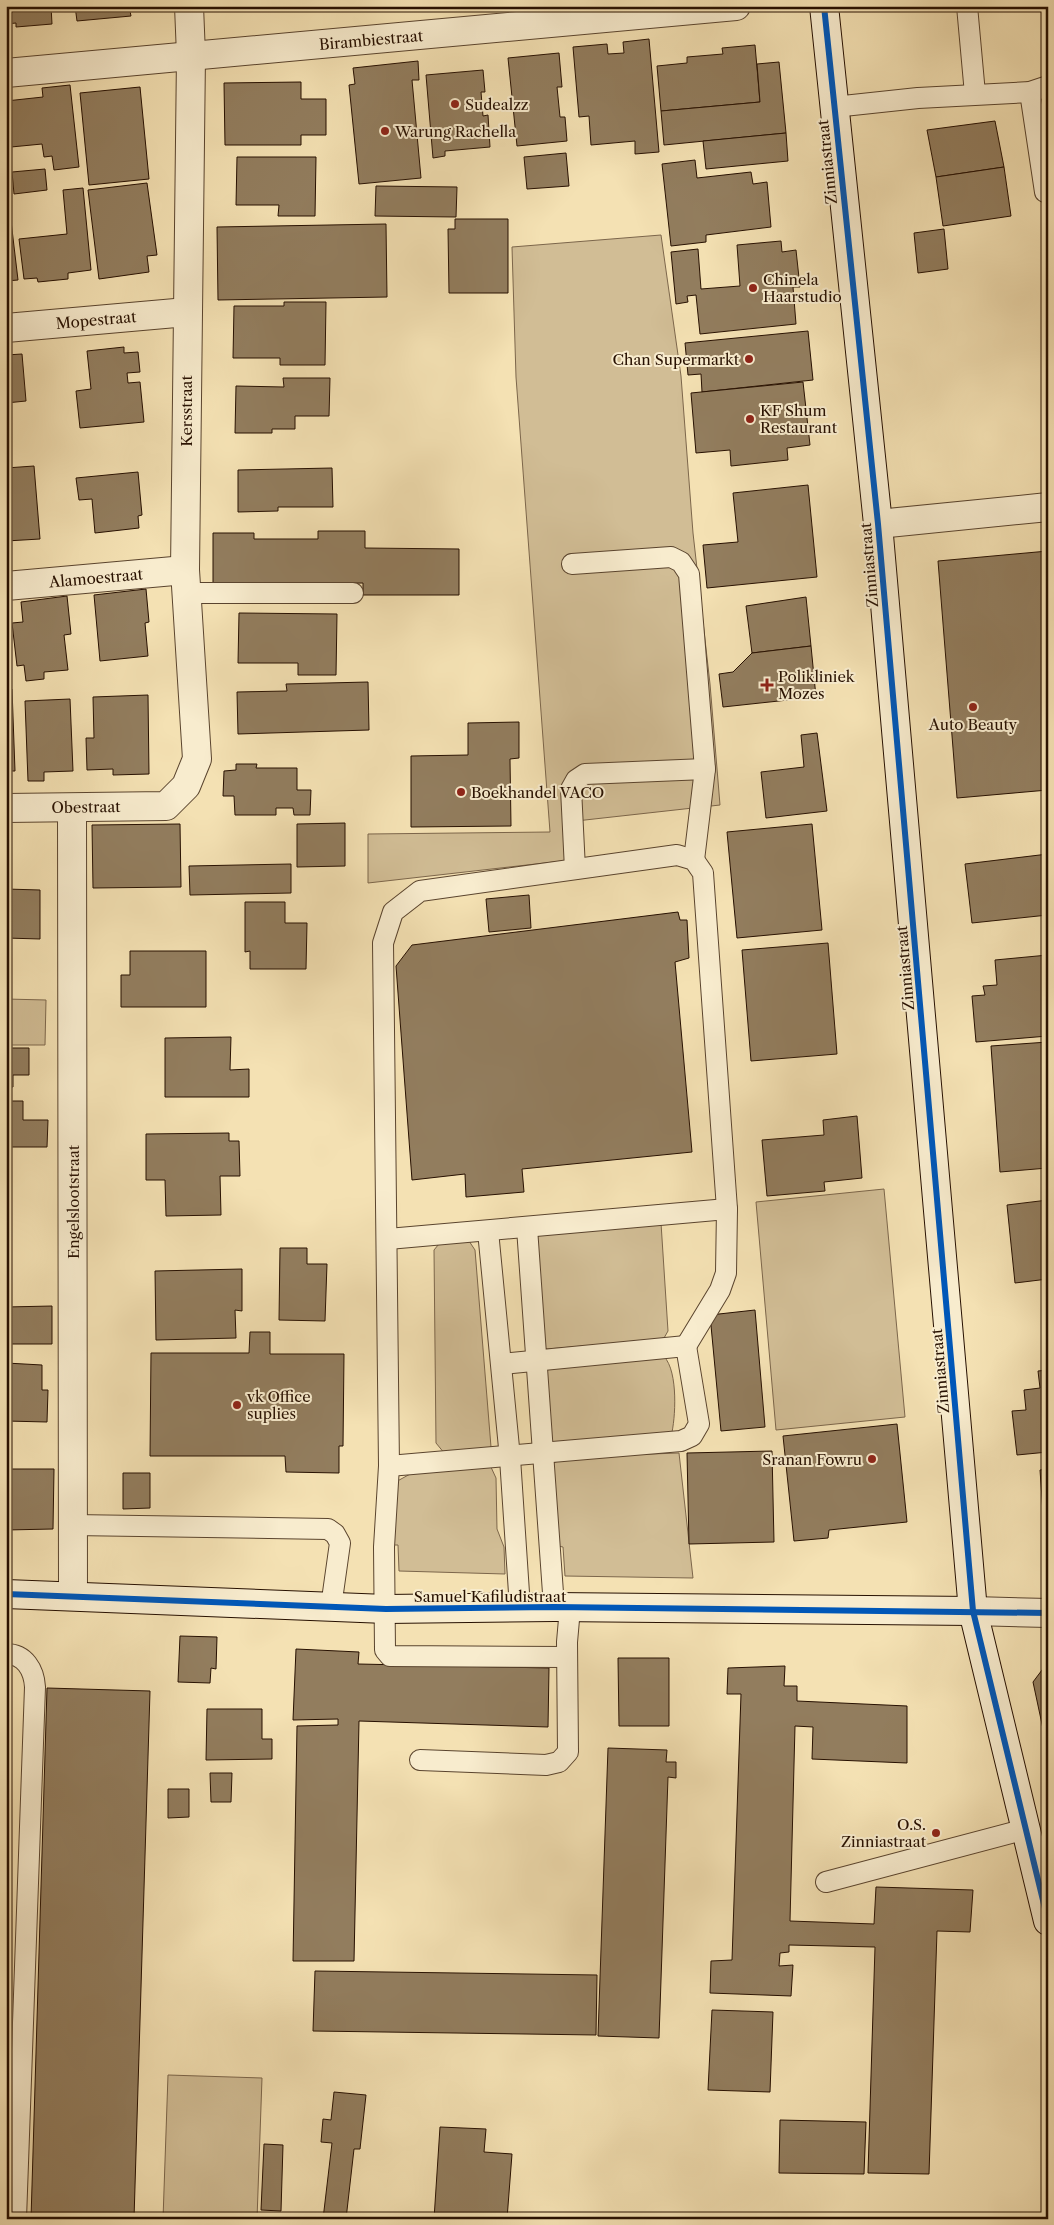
<svg xmlns="http://www.w3.org/2000/svg" width="1054" height="2225" viewBox="0 0 1054 2225" font-family="'Libre Caslon Text',serif">
<style>
.green{fill:#d1bd95;stroke:#7c664b}
.building{fill:#927d5e;stroke:#271001}
.lines{fill:none;stroke-linecap:round;stroke-linejoin:round}
.lane-casing{stroke:#5a442e;stroke-width:22}
.street-casing{stroke:#5a442e;stroke-width:30}
.secondary-casing{stroke:#271001;stroke-width:30}
.lane{stroke:#f8ecce;stroke-width:20}
.street{stroke:#f8ecce;stroke-width:28}
.secondary{stroke:#f8ecce;stroke-width:28}
.cycleway-casing{stroke:#f8ecce;stroke-width:9}
.cycleway{stroke:#0057b8;stroke-width:6}
.poi-dot{fill:#8f2418;stroke:#f8ecce;stroke-width:2}
.labels{text-anchor:middle;dominant-baseline:central;stroke-width:4;stroke-linejoin:round;paint-order:stroke}
.street-label{font-size:15px;fill:#271001;stroke:#f8ecce}
.poi-label{font-size:15px;fill:#271001;stroke:#f8ecce;text-anchor:start}
</style>
<rect width="100%" height="100%" fill="#f4e1b3"/>
<filter id="stains"><feTurbulence type="fractalNoise" baseFrequency=".004" numOctaves="4"/><feColorMatrix values="0 0 0 0 .2 0 0 0 0 .09 0 0 0 0 .02 0 0 0 .5 -.17"/></filter>
<radialGradient id="worn" r=".72"><stop offset=".6" stop-color="#630" stop-opacity="0"/><stop offset="1" stop-color="#630" stop-opacity=".3"/></radialGradient>
<g class="green">
<path d="M661 235 681 376 693 533 710 684 720 805 567 822 571 860 368 883V834L550 832 516 377 512 247Z"/>
<path d="M6 999 46 1000 45 1045H6Z"/>
<path d="M884 1189 905 1417 776 1430 756 1202Z"/>
<path d="M661 1223 668 1331 664 1338 655 1340 547 1349 538 1340 536 1237 550 1231Z"/>
<path d="M443 1239 469 1241 475 1250 491 1447 484 1451 445 1454 436 1443 434 1250Z"/>
<path d="M661 1354C678 1365 676 1413 672 1432L549 1446 546 1363Z"/>
<path d="M679 1453 693 1578 565 1576 563 1547 553 1545 549 1465 567 1457Z"/>
<path d="M490 1465 496 1478 497 1529 504 1547 505 1574 399 1571 398 1545H390L392 1484 421 1468Z"/>
<path d="M168 2075 262 2078 257 2219H163Z"/>
</g>
<g class="building">
<path d="M6 6H51L52 24 16 27V23L6 24Z"/>
<path d="M75 6H129L131 16 77 21Z"/>
<path d="M649 39 659 152 635 154V141L591 145 589 116 579 117 573 47 607 44 608 54 624 53 623 42Z"/>
<path d="M755 45 760 102 661 111 657 66 687 63V57L723 54 722 48Z"/>
<path d="M559 53 562 87H557L560 117H565L567 141 517 146 508 58Z"/>
<path d="M418 61 419 80H412L421 178 359 184 349 85 355 84 353 68Z"/>
<path d="M779 62 786 133 664 145 661 111 760 102 757 64Z"/>
<path d="M483 70 485 92H481L483 116 488 115 490 147 445 151V156L433 158 426 75Z"/>
<path d="M301 82V99H326V135H301V145H225L224 83Z"/>
<path d="M70 85 79 167 54 170 52 156 44 157 42 144 11 147 6 101 43 97 42 88Z"/>
<path d="M140 87 149 179 89 185 80 93Z"/>
<path d="M995 121 1004 167 936 177 927 130Z"/>
<path d="M786 133 788 161 706 169 703 141Z"/>
<path d="M566 153 569 186 527 189 524 157Z"/>
<path d="M237 157H316L315 216H278L279 205H236Z"/>
<path d="M695 160 697 178 751 172 753 184 767 182 771 227 706 235V242L671 246 662 164Z"/>
<path d="M1004 167 1011 216 943 226 936 177Z"/>
<path d="M45 169 47 190 14 194 12 172Z"/>
<path d="M147 183 157 255 147 256 149 272 99 279 88 190Z"/>
<path d="M376 186 457 187 456 217 375 216Z"/>
<path d="M83 188 91 270 68 273V279L38 282 37 278 24 279 19 239 67 234 63 190Z"/>
<path d="M455 219H508V293H449L448 229H455Z"/>
<path d="M11 221 18 280 6 281V222Z"/>
<path d="M386 224 387 297 218 300 217 227Z"/>
<path d="M944 229 948 269 918 273 914 233Z"/>
<path d="M781 241 782 252 796 250 800 287H793L796 324 700 334 696 295 687 296 688 302 676 304 671 252 698 249 701 289 740 286 737 245Z"/>
<path d="M284 302H326L325 365H280V358H233L234 306H284Z"/>
<path d="M808 331 813 380 702 392 701 374 688 375 685 343Z"/>
<path d="M124 347V353L138 352 140 372 127 373 128 383 140 382 144 422 80 428 76 391 91 389 87 351Z"/>
<path d="M22 354 26 401 6 403V355Z"/>
<path d="M283 378H330L329 416H295V429H272V433H235L236 386 284 387Z"/>
<path d="M803 382 810 445 787 448 788 460 731 466 730 450 696 453 691 393Z"/>
<path d="M34 466 40 539 6 541V468Z"/>
<path d="M332 468 333 507H278V511L238 512V470Z"/>
<path d="M138 472 142 515 138 516 139 528 95 533 92 499 79 500 76 478Z"/>
<path d="M808 485 817 577 707 588 703 545 738 542 733 493Z"/>
<path d="M318 531H365V548L459 549V595H363V583L277 584 213 587V533H254V539H318Z"/>
<path d="M1048 551V790L957 798 938 561Z"/>
<path d="M146 589 149 622 145 623 148 656 100 661 94 595Z"/>
<path d="M67 596 71 634 64 635 68 670 44 672V679L26 681 24 665 17 666 12 623 23 622 21 602Z"/>
<path d="M806 597 811 646 752 653 746 606Z"/>
<path d="M239 613 337 614 336 675H298V663H238Z"/>
<path d="M6 646 9 680H6Z"/>
<path d="M811 646 816 697 723 707 719 674 733 672 752 653Z"/>
<path d="M368 682 369 730 238 734 237 692 287 691 286 684Z"/>
<path d="M6 689H12L15 771H6Z"/>
<path d="M148 695 149 774 113 775V769L87 770 86 738H94L93 697Z"/>
<path d="M70 699 73 771 44 772V781H28L25 701Z"/>
<path d="M519 722V758L510 759 511 826 411 827V756L468 755V723Z"/>
<path d="M817 733 827 811 766 818 761 772 804 767 801 735Z"/>
<path d="M236 764H257L256 768H297V790H311L310 815H294L293 808H276V815H235L234 796H223L224 771 236 770Z"/>
<path d="M345 823V866L297 867V824Z"/>
<path d="M180 824 181 887 93 888 92 825Z"/>
<path d="M812 824 822 930 737 938 727 832Z"/>
<path d="M1048 854V915L972 923 965 864Z"/>
<path d="M291 864V893L190 895 189 866Z"/>
<path d="M6 889 40 890V939L6 938Z"/>
<path d="M529 895 531 928 489 932 486 899Z"/>
<path d="M245 902H285V923H307L306 969H250V951L245 952Z"/>
<path d="M678 912 680 920H687L689 958 675 962 692 1152 522 1169 524 1192 466 1197 465 1174 412 1180 396 966 412 945Z"/>
<path d="M828 943 837 1054 751 1061 742 950Z"/>
<path d="M130 951H206V1007H121V975H130Z"/>
<path d="M1048 955V1036L976 1042 972 996 985 995 983 986 997 985 995 960Z"/>
<path d="M231 1037 230 1070 249 1069V1097H165V1038Z"/>
<path d="M1048 1042V1168L1000 1172 991 1046Z"/>
<path d="M6 1048H29V1075H13V1087H6Z"/>
<path d="M6 1101H23V1120H48L47 1147H6Z"/>
<path d="M857 1116 862 1178 824 1182 825 1191 767 1196 762 1140 824 1135 823 1120Z"/>
<path d="M229 1133V1141H239L240 1176H220L221 1215 166 1216 165 1180H146V1134Z"/>
<path d="M1048 1200V1279L1015 1283 1007 1205Z"/>
<path d="M280 1248H307V1264H327L325 1321 279 1320Z"/>
<path d="M242 1269V1311L235 1310 236 1338 156 1340 155 1271Z"/>
<path d="M52 1306V1344H6V1307Z"/>
<path d="M755 1310 765 1427 721 1431 710 1315Z"/>
<path d="M250 1332H270V1354H344L343 1446H339V1473L286 1472 285 1456H150L151 1353H249Z"/>
<path d="M6 1363 42 1365V1390H48L47 1422 6 1421Z"/>
<path d="M1048 1370V1452L1017 1455 1012 1411 1026 1410 1024 1390 1040 1388 1038 1371Z"/>
<path d="M897 1424 907 1522 829 1530 828 1538 794 1541 783 1436Z"/>
<path d="M772 1451 774 1542 689 1544 687 1453Z"/>
<path d="M6 1469H54L53 1529 6 1530Z"/>
<path d="M1048 1469V1513H1043L1040 1470Z"/>
<path d="M123 1473H150V1508L123 1509Z"/>
<path d="M180 1636 217 1637 216 1669 211 1668 210 1683 178 1682Z"/>
<path d="M296 1649 359 1652 358 1664 549 1668 548 1727 359 1721 354 1961H293L297 1726 338 1725V1719L293 1720Z"/>
<path d="M618 1658H669V1726H619Z"/>
<path d="M1048 1662V1743H1046L1033 1682Z"/>
<path d="M785 1666 784 1686H797V1701L907 1706V1763L812 1759 813 1727 795 1726 790 1921 874 1924 876 1887 973 1890 970 1932 937 1931 929 2174 868 2173 875 1947 789 1945V1952L780 1953 779 1966 793 1965 791 1996 710 1993 711 1961 732 1960 741 1694H727L728 1668Z"/>
<path d="M47 1688 150 1691 134 2219H31Z"/>
<path d="M207 1709H262V1739H272V1759L206 1760Z"/>
<path d="M608 1748 667 1750 666 1762H676V1778L668 1777 659 2038 598 2036Z"/>
<path d="M210 1773H232L231 1802H211Z"/>
<path d="M168 1789H189V1817L168 1818Z"/>
<path d="M315 1971 597 1975 596 2035 313 2031Z"/>
<path d="M712 2010 773 2012 770 2092 708 2090Z"/>
<path d="M334 2092 366 2095 360 2149H354L346 2219H323L332 2143 321 2142 323 2119 331 2120Z"/>
<path d="M780 2120 866 2122 864 2174 779 2173Z"/>
<path d="M440 2127 486 2129 484 2152 512 2154 507 2219H434Z"/>
<path d="M264 2144 283 2145 281 2211 261 2210Z"/>
</g>
<g class="lines">
<defs>
<g id="lane">
<path d="M967 6 975 94"/>
<path d="M1030 92 1045 192"/>
<path d="M834 107 918 98 1030 92 1048 86"/>
<path d="M572 564 671 557 681 562 689 574 705 769 694 860"/>
<path d="M187 593H353"/>
<path d="M575 869 571 789 576 780 585 774 705 769"/>
<path d="M527 1228 554 1607"/>
<path d="M488 1231 510 1458 520 1608"/>
<path d="M388 1239 727 1209"/>
<path d="M389 1466 681 1441 692 1436 699 1424 686 1346 502 1364"/>
<path d="M73 1525 328 1529 335 1534 340 1543 331 1607"/>
<path d="M6 1654C25 1654 34 1670 35 1687L16 2219"/>
<path d="M567 1657 390 1656 385 1650 384 1547 389 1466 383 943 393 912 420 891 677 855 694 860 703 873 727 1209 726 1273 720 1290 686 1346"/>
<path d="M420 1760 546 1765 559 1762 568 1752 567 1642 570 1608"/>
<path d="M826 1882 1026 1829"/>
</g>
<g id="street">
<path d="M6 73 736 6"/>
<path d="M6 328 187 312"/>
<path d="M878 524 1048 507"/>
<path d="M6 586 185 570"/>
<path d="M6 808 166 806 186 786 197 759 185 570 191 55 189 6"/>
<path d="M72 808 73 1596"/>
<path d="M973 1611 1048 1613"/>
</g>
<g id="secondary">
<path d="M824 6 878 524 973 1611 1048 1921"/>
<path d="M6 1594 386 1609 554 1607 973 1611"/>
</g>
</defs>
<use href="#lane" class="lane-casing"/>
<use href="#street" class="street-casing"/>
<use href="#secondary" class="secondary-casing"/>
<use href="#lane" class="lane"/>
<use href="#street" class="street"/>
<use href="#secondary" class="secondary"/>
<defs>
<g id="cycleway">
<path d="M824 6 878 524 973 1611 1048 1921"/>
<path d="M6 1594 386 1609 554 1607 1048 1613"/>
</g>
</defs>
<use href="#cycleway" class="cycleway-casing"/>
<use href="#cycleway" class="cycleway"/>
</g>
<g class="poi-dot">
<circle cx="455" cy="104" r="5"/>
<circle cx="385" cy="131" r="5"/>
<circle cx="753" cy="288" r="5"/>
<circle cx="749" cy="359" r="5"/>
<circle cx="750" cy="419" r="5"/>
<path d="M764.5 677.5h5v5h5v5h-5v5h-5v-5h-5v-5h5z"/>
<circle cx="973" cy="707" r="5"/>
<circle cx="461" cy="792" r="5"/>
<circle cx="237" cy="1405" r="5"/>
<circle cx="872" cy="1459" r="5"/>
<circle cx="936" cy="1833" r="5"/>
</g>
<g class="labels">
<g class="street-label">
<text transform="translate(371 40) rotate(-5)">Birambiestraat</text>
<text transform="translate(827 162) rotate(-96)">Zinniastraat</text>
<text transform="translate(96 320) rotate(-5)">Mopestraat</text>
<text transform="translate(186 411) rotate(-90)">Kersstraat</text>
<text transform="translate(869 565) rotate(-95)">Zinniastraat</text>
<text transform="translate(96 578) rotate(-5)">Alamoestraat</text>
<text transform="translate(86 807) rotate(-1)">Obestraat</text>
<text transform="translate(905 968) rotate(-95)">Zinniastraat</text>
<text transform="translate(73 1202) rotate(-90)">Engelslootstraat</text>
<text transform="translate(940 1371) rotate(-95)">Zinniastraat</text>
<text x="490" y="1596">Samuel Kafiludistraat</text>
</g>
<g class="poi-label">
<text x="465" y="104">Sudealzz</text>
<text x="395" y="131">Warung Rachella</text>
<text x="763" y="279">Chinela<tspan x="763" dy="17">Haarstudio</tspan></text>
<text x="739" y="359" text-anchor="end">Chan Supermarkt</text>
<text x="760" y="410">KF Shum<tspan x="760" dy="17">Restaurant</tspan></text>
<text x="778" y="676">Polikliniek<tspan x="778" dy="17">Mozes</tspan></text>
<text x="973" y="724" text-anchor="middle">Auto Beauty</text>
<text x="471" y="792">Boekhandel VACO</text>
<text x="247" y="1396">vk Office<tspan x="247" dy="17">suplies</tspan></text>
<text x="862" y="1459" text-anchor="end">Sranan Fowru</text>
<text x="926" y="1824" text-anchor="end">O.S.<tspan x="926" dy="17">Zinniastraat</tspan></text>
</g>
</g>
<rect width="1054" height="2225" fill="none" stroke="#f4e1b3" stroke-width="25"/>
<rect x="8" y="8" width="1039" height="2210" fill="none" stroke="#271001" stroke-width="2.5"/>
<rect x="12" y="12" width="1029" height="2200" fill="none" stroke="#271001"/>
<rect width="100%" height="100%" filter="url(#stains)"/>
<rect width="100%" height="100%" fill="url(#worn)"/>
</svg>
